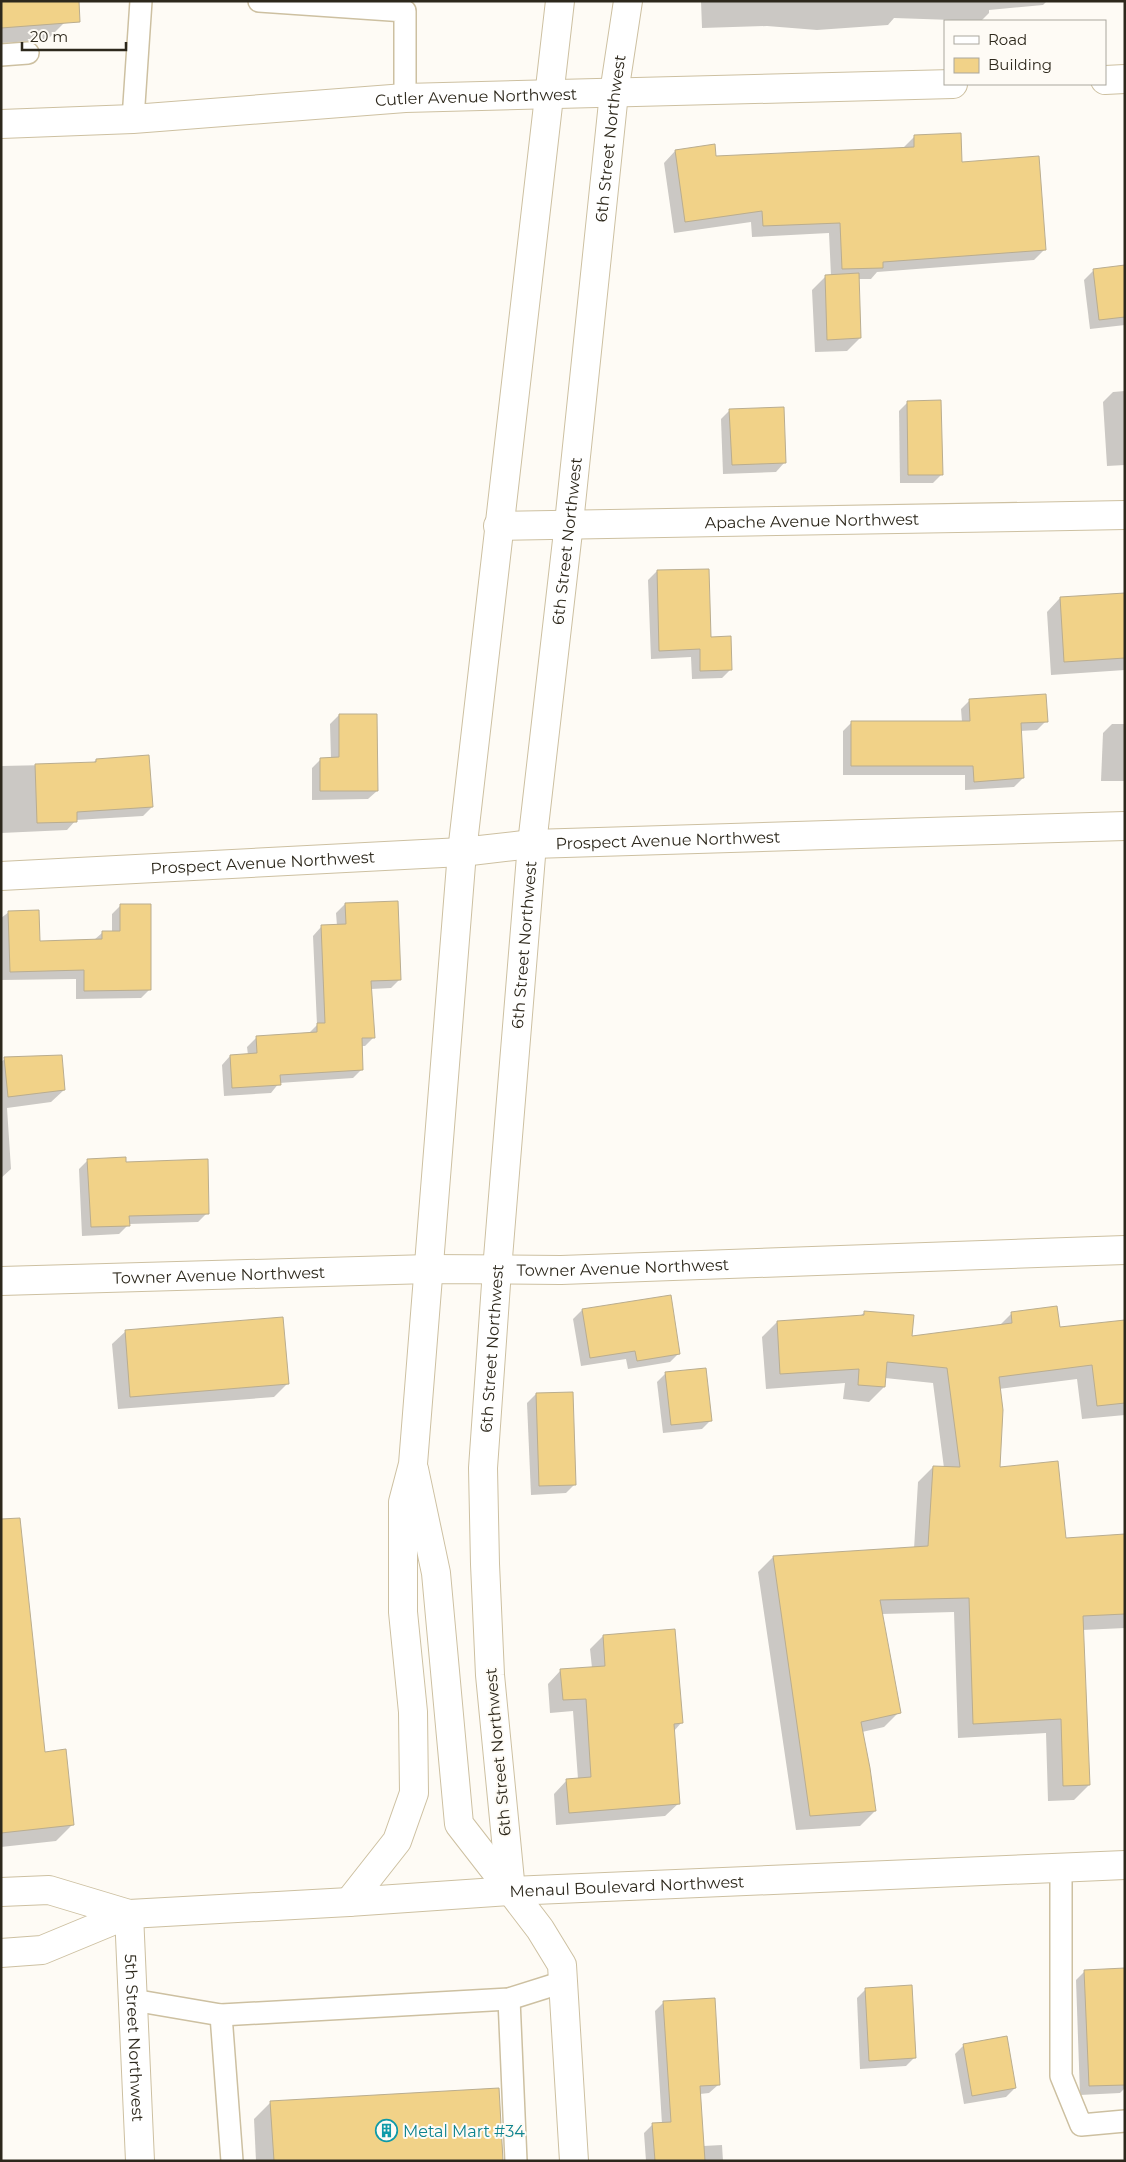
<svg xmlns="http://www.w3.org/2000/svg" width="1126" height="2162" viewBox="0 0 1126 2162" font-family="Montserrat,sans-serif">
<style>
.shadow{fill:#0003}
.building{fill:#f1d288;stroke:#baad8f}
.lines{fill:none;stroke-linecap:round;stroke-linejoin:round}
.lane-casing{stroke:#cdc0a1;stroke-width:24}
.street-casing{stroke:#cdc0a1;stroke-width:30}
.secondary-casing{stroke:#cdc0a1;stroke-width:30}
.lane{stroke:#fff;stroke-width:21}
.street{stroke:#fff;stroke-width:28}
.secondary{stroke:#fff;stroke-width:28}
.labels{text-anchor:middle;dominant-baseline:central;stroke-width:4;stroke-linejoin:round;paint-order:stroke}
.street-label{font-size:16px;fill:#2d281c;stroke:#fefbf5}
.culture-label{font-size:16px;fill:#0d838f;stroke:#fefbf5;text-anchor:start}
</style>
<rect width="100%" height="100%" fill="#fefbf5"/>
<g class="shadow">
<path d="M1 1 64 23 47 40 1 43Z"/>
<path d="M701 1H1047L1043 5 989 10V13L981 21 894 18 888 25 817 30 767 26 702 28Z"/>
<path d="M914 137 961 163 1045 249 1034 260 877 272 871 279H858L860 338 847 351 815 352 812 290 825 277 831 276 829 233 752 237 751 222 674 233 664 163 675 151 715 157 903 148Z"/>
<path d="M1125 266V325L1090 329 1084 280 1094 270Z"/>
<path d="M1125 391V465L1107 466 1103 402 1113 392Z"/>
<path d="M908 402 942 474 933 483H900L899 411Z"/>
<path d="M730 410 784 463 776 472 723 474 721 419Z"/>
<path d="M657 571 731 669 722 678 692 679 691 657 651 659 648 580Z"/>
<path d="M1125 595V670L1051 675 1047 612 1060 598Z"/>
<path d="M970 700 1046 721 1037 730 1020 731 1023 778 1014 787 965 790V775H843V731L852 722H962L961 709Z"/>
<path d="M339 715 377 791 368 799 312 800V768L321 759H331L330 724Z"/>
<path d="M1112 724H1125V781H1101L1103 733Z"/>
<path d="M96 760 152 807 143 816 76 820 67 830 1 833V766L92 764Z"/>
<path d="M345 904 400 979 391 988 371 989 374 1037 365 1046H361L362 1069 353 1078 279 1083 271 1093 224 1096 222 1065 230 1056 248 1055 247 1047 256 1038 308 1034 317 1025 313 936 321 927 337 926 336 913Z"/>
<path d="M121 905 150 989 141 998 76 999V979L1 980V918L9 912 39 942 94 940 102 933 112 932V914Z"/>
<path d="M5 1059 64 1090 51 1102 7 1108 11 1169 1 1178V1062Z"/>
<path d="M88 1160 207 1213 198 1222 129 1224 119 1234 82 1236 79 1169Z"/>
<path d="M582 1310 679 1353 670 1362 628 1369 626 1359 581 1366 573 1319Z"/>
<path d="M865 1312 910 1338 999 1326 1012 1313 1059 1329 1125 1321V1415L1082 1419 1077 1379 999 1389V1469L1064 1539 1125 1535V1628L1082 1630 1089 1785 1074 1800 1048 1801 1046 1733 958 1738 954 1612 882 1614 899 1712 884 1727 862 1732 875 1811 860 1826 796 1830 758 1572 773 1557 914 1549 918 1482 933 1467 944 1468 933 1383 885 1378 884 1387 869 1402 843 1399 845 1383 766 1389 762 1337 777 1322 860 1316Z"/>
<path d="M126 1331 287 1384 274 1397 118 1409 112 1344Z"/>
<path d="M666 1373 711 1420 702 1429 663 1433 657 1382Z"/>
<path d="M536 1394 575 1484 566 1493 531 1495 527 1403Z"/>
<path d="M1 1567 43 1753 72 1825 56 1841 1 1847Z"/>
<path d="M603 1636 681 1723 674 1731 679 1803 665 1816 556 1825 554 1794 567 1780 578 1779 573 1711 550 1713 548 1684 561 1670 592 1668 590 1649Z"/>
<path d="M1085 1971 1125 1991V2088L1120 2093 1080 2095 1076 1980Z"/>
<path d="M866 1989 915 2057 906 2066 860 2069 857 1998Z"/>
<path d="M664 2002 718 2085 709 2093 700 2094 703 2146 722 2145 723 2161H646L644 2133 653 2124H662L655 2011Z"/>
<path d="M964 2045 1015 2088 1006 2097 964 2104 955 2054Z"/>
<path d="M271 2102 501 2161H256L254 2119Z"/>
</g>
<g class="building">
<path d="M1 1H79L80 22 1 28Z"/>
<path d="M961 133 962 162 1039 156 1046 250 883 262V268L842 269 840 223 763 226 762 211 685 222 675 150 715 144 716 156 914 147V135Z"/>
<path d="M1125 265V317L1099 320 1093 269Z"/>
<path d="M859 273 861 338 827 340 825 275Z"/>
<path d="M941 400 943 475H908L907 401Z"/>
<path d="M784 407 786 463 732 465 729 409Z"/>
<path d="M709 569 711 637 731 636 732 670 700 671V649L659 651 657 570Z"/>
<path d="M1125 593V658L1064 662 1060 597Z"/>
<path d="M1046 694 1048 722 1021 723 1024 778 974 782 973 766H851V721H970L969 699Z"/>
<path d="M339 714H377L378 791H320V758L339 757Z"/>
<path d="M149 755 153 807 77 812V822L37 823 35 764 96 762V759Z"/>
<path d="M398 901 401 980 371 981 375 1038H362L363 1070 280 1075 281 1085 232 1088 230 1055 257 1053 256 1036 317 1032V1023H325L321 925 346 924 345 903Z"/>
<path d="M120 904H151V990L84 991V970L10 972 8 911 39 910 40 941 102 939V931H120Z"/>
<path d="M62 1055 65 1090 8 1097 4 1057Z"/>
<path d="M126 1157V1162L208 1159 209 1214 129 1216 130 1226 91 1227 87 1159Z"/>
<path d="M671 1295 680 1354 637 1361 635 1351 590 1358 582 1309Z"/>
<path d="M1057 1306 1060 1327 1125 1320V1403L1097 1406 1092 1365 999 1377 1003 1410 1000 1467 1058 1461 1066 1538 1125 1534V1614L1083 1616 1090 1785 1063 1786 1061 1719 973 1724 969 1598 880 1600 901 1713 861 1722 870 1768 876 1811 810 1816 773 1556 928 1546 933 1466 960 1467 947 1368 887 1362 885 1387 858 1385 859 1369 780 1374 777 1321 864 1315V1311L914 1315 912 1336 1012 1323 1011 1312Z"/>
<path d="M283 1317 289 1384 130 1397 125 1330Z"/>
<path d="M706 1368 712 1421 671 1425 665 1372Z"/>
<path d="M573 1392 576 1485 539 1486 536 1393Z"/>
<path d="M20 1518 45 1752 66 1749 74 1825 1 1833V1519Z"/>
<path d="M675 1629 683 1723 674 1724 680 1804 569 1813 566 1779 591 1777 586 1699 563 1700 560 1669 605 1666 603 1635Z"/>
<path d="M1125 1968V2085L1089 2086 1084 1970Z"/>
<path d="M912 1985 916 2058 869 2061 865 1988Z"/>
<path d="M715 1998 720 2085 700 2086 705 2161H655L652 2123 671 2122 663 2001Z"/>
<path d="M1007 2036 1016 2088 972 2096 963 2044Z"/>
<path d="M499 2088 503 2161H274L270 2101Z"/>
</g>
<g class="lines">
<defs>
<g id="lane">
<path d="M259 1 405 11V98"/>
<path d="M1 55 28 53"/>
<path d="M133 119 141 1"/>
<path d="M1061 1867V2076L1081 2125 1125 2121"/>
<path d="M509 1999 516 2161"/>
<path d="M133 2000 221 2015 509 1999 563 1982"/>
<path d="M221 2015 232 2161"/>
</g>
<g id="street">
<path d="M1105 80 1125 79"/>
<path id="s1" d="M1 124 133 119 405 98 953 84"/>
<path id="s2" d="M498 526 1125 515"/>
<path id="s3" d="M1 876 462 852 532 844 1125 826"/>
<path id="s4" d="M1 1281 429 1269 561 1270 1125 1250"/>
<path d="M511 1891 540 1929 562 1965 574 2161"/>
<path id="s5" d="M129 1914 140 2161"/>
</g>
<g id="secondary">
<path d="M414 1469 436 1573 459 1824 511 1891"/>
<path id="s6" d="M511 1891 490 1675 485 1564 483 1468 497 1270 532 844 569 523 614 93 628 1"/>
<path d="M1 1892 49 1890 129 1914"/>
<path d="M349 1902 397 1841 414 1793 413 1712 403 1612V1502L413 1464 462 852 560 1"/>
<path id="s7" d="M1 1953 42 1950 129 1914 349 1902 511 1891 1125 1865"/>
</g>
</defs>
<use href="#lane" class="lane-casing"/>
<use href="#street" class="street-casing"/>
<use href="#secondary" class="secondary-casing"/>
<use href="#lane" class="lane"/>
<use href="#street" class="street"/>
<use href="#secondary" class="secondary"/>
</g>
<defs>
<symbol id="building-ring" viewBox="-11 -11 22 22"><circle r="9.5" fill="#fefbf5" stroke="#0f9aa8" stroke-width="1.5"/><path d="M-4-6H4V6H1V3H-1V6H-4ZM-2.5-4.3h1.7v1.8h-1.7ZM.8-4.3h1.7v1.8H.8ZM-2.5-1h1.7V.8h-1.7ZM.8-1h1.7V.8H.8Z" fill="#0f9aa8"/></symbol>
</defs>
<g fill-rule="evenodd">
<use href="#building-ring" x="374" y="2118" width="25" height="25"/>
</g>
<g class="labels">
<g class="street-label">
<text stroke="none"><textPath href="#s1" startOffset="476">Cutler Avenue Northwest</textPath></text>
<text stroke="none"><textPath href="#s6" startOffset="1760">6th Street Northwest</textPath></text>
<text stroke="none"><textPath href="#s2" startOffset="314">Apache Avenue Northwest</textPath></text>
<text stroke="none"><textPath href="#s6" startOffset="1355">6th Street Northwest</textPath></text>
<text stroke="none"><textPath href="#s3" startOffset="668">Prospect Avenue Northwest</textPath></text>
<text stroke="none"><textPath href="#s3" startOffset="262">Prospect Avenue Northwest</textPath></text>
<text stroke="none"><textPath href="#s6" startOffset="949">6th Street Northwest</textPath></text>
<text stroke="none"><textPath href="#s4" startOffset="622">Towner Avenue Northwest</textPath></text>
<text stroke="none"><textPath href="#s4" startOffset="218">Towner Avenue Northwest</textPath></text>
<text stroke="none"><textPath href="#s6" startOffset="544">6th Street Northwest</textPath></text>
<text transform="translate(498 1752) rotate(-95)">6th Street Northwest</text>
<text stroke="none"><textPath href="#s7" startOffset="634">Menaul Boulevard Northwest</textPath></text>
<text stroke="none"><textPath href="#s5" startOffset="124">5th Street Northwest</textPath></text>
</g>
<g class="culture-label">
<text x="403" y="2131">Metal Mart #34</text>
</g>
</g>
<rect width="1126" height="2162" fill="none" stroke="#2d281c" stroke-width="5"/>
<rect x="944" y="20" width="162" height="65" fill="#fefbf5" stroke="#aaa79e"/>
<rect x="954" y="36" width="25" height="8" fill="#ffffff" stroke="#aaa79e"/>
<text x="988" y="45" font-size="15" fill="#2d281c">Road</text>
<rect x="954" y="58" width="25" height="15" fill="#f1d288" stroke="#aaa79e"/>
<text x="988" y="70" font-size="15" fill="#2d281c">Building</text>
<path d="M22 42v8h104v-8" fill="none" stroke="#2d281c" stroke-width="2.5"/>
<text x="30" y="42" font-size="15" fill="#2d281c" stroke="#fefbf5" stroke-width="4" paint-order="stroke">20 m</text>
</svg>
